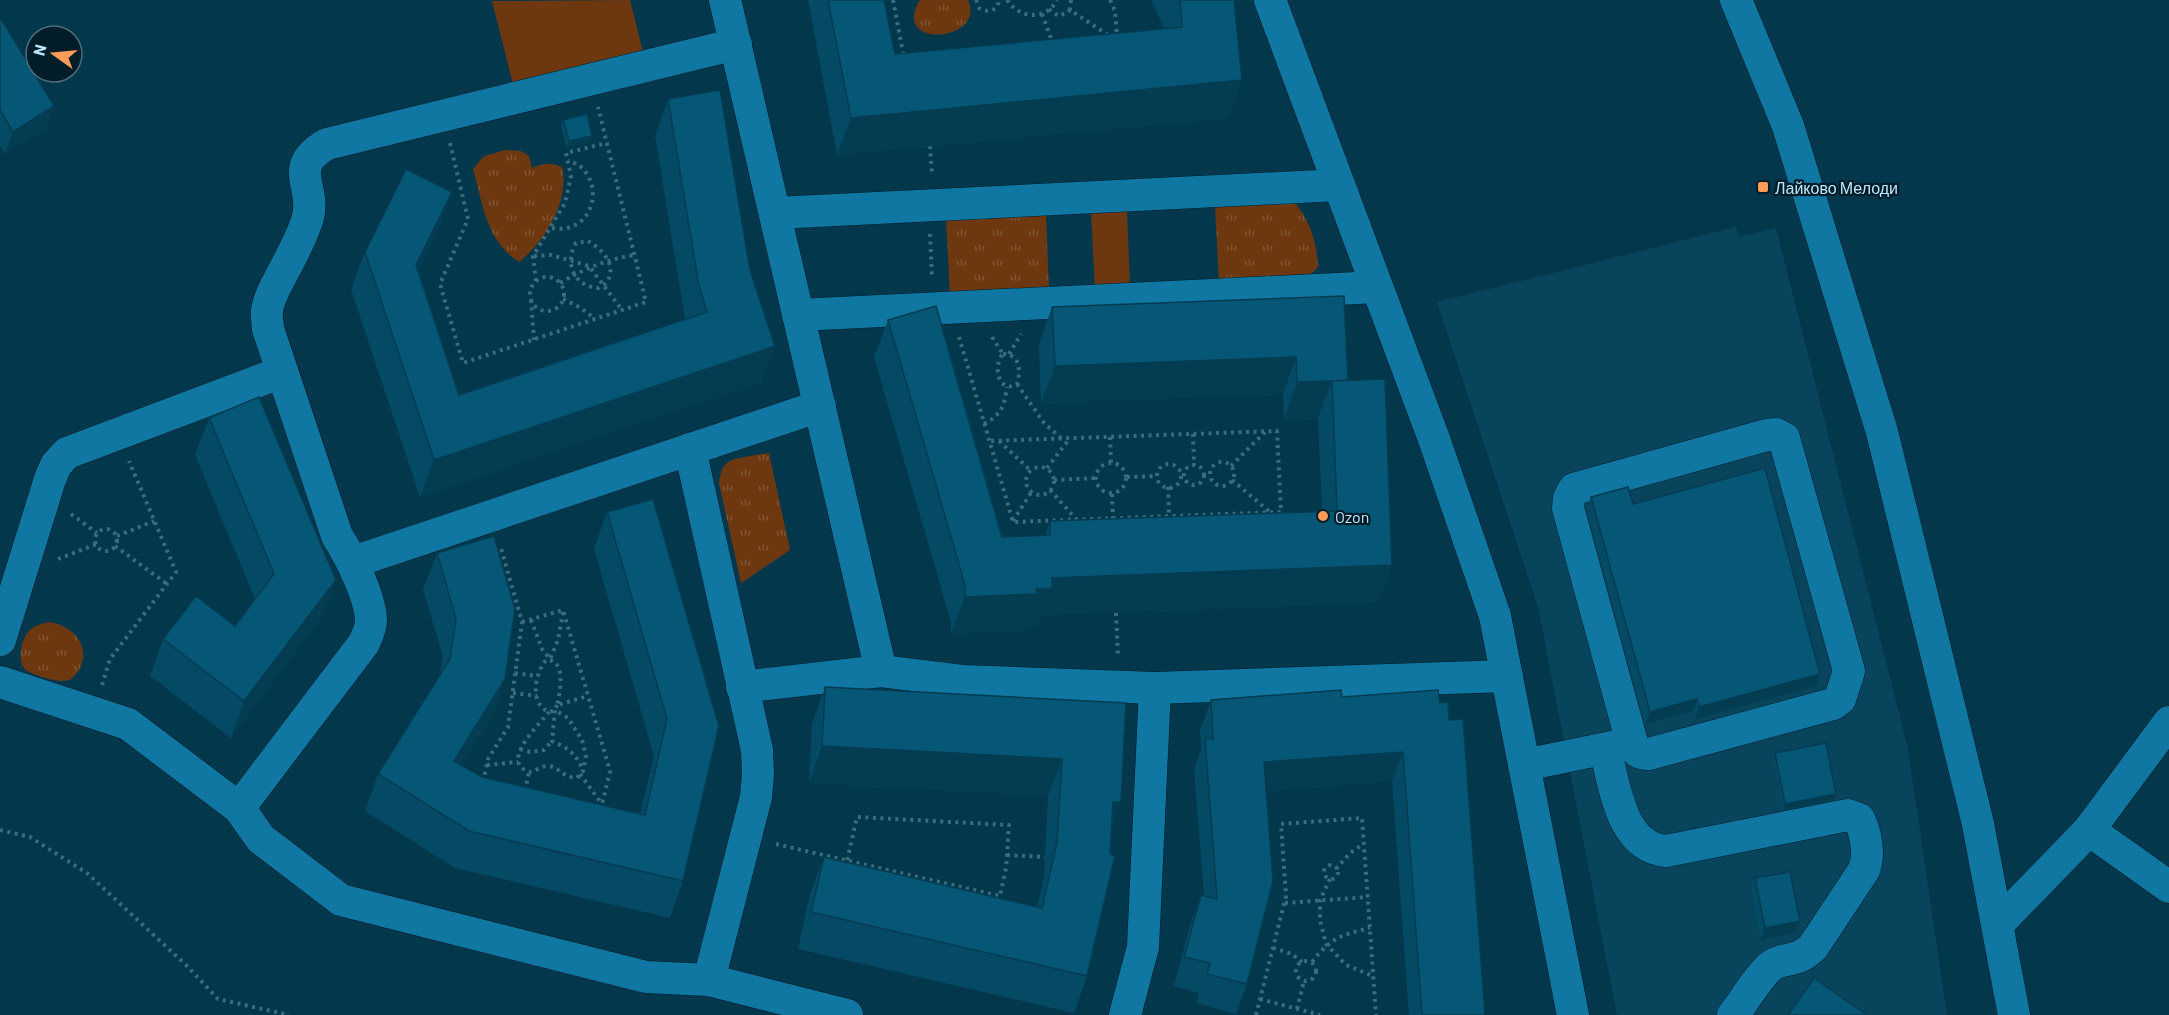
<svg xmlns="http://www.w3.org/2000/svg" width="2169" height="1015" viewBox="0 0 2169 1015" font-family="Barlow,sans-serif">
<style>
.built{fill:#09445d}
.grass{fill:url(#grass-tufts)}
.pitch{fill:#6d3810}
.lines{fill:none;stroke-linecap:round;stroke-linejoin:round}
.minor-casing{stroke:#011d2a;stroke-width:33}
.path{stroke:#3a6c81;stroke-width:4;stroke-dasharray:3 4.5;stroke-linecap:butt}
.minor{stroke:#0f77a1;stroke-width:32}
.wall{fill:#054a65}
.shaded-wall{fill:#043c52}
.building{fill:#065675;stroke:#043c52;stroke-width:1.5}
.poi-dot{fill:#fe9b59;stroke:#011d2a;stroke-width:2}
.labels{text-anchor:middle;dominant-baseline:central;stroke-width:4.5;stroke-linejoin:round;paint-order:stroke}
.poi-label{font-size:16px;fill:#bde6fd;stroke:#011d2a;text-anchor:start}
</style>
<defs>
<pattern id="grass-tufts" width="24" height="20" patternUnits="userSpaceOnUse" patternTransform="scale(1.5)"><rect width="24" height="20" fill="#6d3810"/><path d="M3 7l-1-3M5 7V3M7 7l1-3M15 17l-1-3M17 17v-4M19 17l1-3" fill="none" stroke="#805534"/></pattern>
</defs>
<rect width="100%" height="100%" fill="#02374c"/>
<path class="built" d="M1736 227 1739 237 1776 228 1908 749 1947 1015H1617L1538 607 1437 302Z"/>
<g class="grass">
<path d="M920 0H968C987 42 889 50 920 0Z"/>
<path d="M505 150 521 151 529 156 532 168C544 163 550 162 562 167 570 201 545 241 519 262 486 241 483 204 473 169L484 156Z"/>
<path d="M1295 203C1310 221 1317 243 1318 267L1307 278 1219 282 1215 206Z"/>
<path d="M1046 215 1049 290 950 295 946 219Z"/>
<path d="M769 453 790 550 741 583 719 483C720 476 721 469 726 464 733 457 759 455 769 453Z"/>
<path d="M51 622C57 624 64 626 68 629 87 641 88 666 71 679 63 685 30 675 24 668 17 659 22 636 30 630 36 625 43 623 51 622Z"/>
</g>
<g class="pitch">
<path d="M630 0 643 52 513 84 492 1Z"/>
<path d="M1127 211 1130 287 1095 288 1091 212Z"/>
</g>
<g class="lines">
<defs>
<g id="minor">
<path d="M725 0 881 671"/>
<path d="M1270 0 1434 439 1495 616 1573 1015"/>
<path d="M1736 0 1788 126 1882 432 1978 824 2014 1015"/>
<path d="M775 213 1339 185"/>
<path d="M798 315 1377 287"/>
<path d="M690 449 757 750 758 774 756 797 709 980"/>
<path d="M353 562 820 406"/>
<path d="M0 640 50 479 56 465 67 453 282 372"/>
<path d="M0 682 128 724 239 808 261 839 341 900 646 977 709 980 847 1015"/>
<path d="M742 687 881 671 962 681 1155 688 1507 676"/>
<path d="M1605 749C1615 785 1620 847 1666 851L1848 815 1859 819C1866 833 1870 855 1864 870L1813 947C1796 964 1784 956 1771 966 1759 975 1743 1003 1733 1015"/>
<path d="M1524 765 1632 743 1568 508 1569 498 1574 489 1767 435 1776 434 1784 438 1849 671 1840 699 1833 704 1649 754C1640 754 1636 752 1632 743"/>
<path d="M239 808 364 643C367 636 371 629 371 620 370 596 350 556 337 536L268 329C268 323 266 316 267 311 268 301 274 289 279 280 289 260 302 239 308 217 316 186 286 167 327 144L736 44"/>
<path d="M2089 830 2169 887"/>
<path d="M1998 924 2089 830 2169 722"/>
<path d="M1125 1015 1143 947 1155 688"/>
</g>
</defs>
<use href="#minor" class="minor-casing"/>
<g class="path">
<path d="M893 0 904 58"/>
<path d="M976 0 979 8C988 13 997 12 999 0"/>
<path d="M1007 0C1019 18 1045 22 1057 0"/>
<path d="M1071 0 1070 10 1108 35"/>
<path d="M1110 0 1115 11 1117 36"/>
<path d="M1049 9 1058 16 1067 13 1070 10"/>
<path d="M1042 14 1052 41"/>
<path d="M450 143 468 219 440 284 463 363 646 302 598 107"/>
<path d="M930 146 932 174"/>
<path d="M552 228C589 235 606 191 581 167 578 164 572 162 568 161"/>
<path d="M930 234 932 278"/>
<path d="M588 241C601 248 619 266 606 283 604 285 600 286 598 288 574 286 564 264 576 243Z"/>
<path d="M534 256 551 255 589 266 622 310"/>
<circle cx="547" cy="294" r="17"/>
<path d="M536 281 533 256 565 203 571 176 566 153 607 143"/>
<path d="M560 283C586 268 605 260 634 255"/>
<path d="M563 299 581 308 595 319"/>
<path d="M531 300 534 340"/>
<path d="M959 337C977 398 995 460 1013 522L1281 512 1277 431 989 441"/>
<path d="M992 337 1003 354"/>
<path d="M1003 354C1020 354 1021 371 1017 384 999 395 992 366 1003 354Z"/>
<path d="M1009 354 1021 334"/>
<path d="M1017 384 1044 423 1062 439"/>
<path d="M984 424C1002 414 1004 406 1007 387"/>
<path d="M1193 434 1194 465"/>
<path d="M1110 437 1111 463"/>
<path d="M999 441 1031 471"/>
<circle cx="1222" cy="474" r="12"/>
<circle cx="1111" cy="478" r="15"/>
<circle cx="1169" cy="476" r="12"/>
<circle cx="1194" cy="475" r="10"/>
<path d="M1231 466 1266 431"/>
<circle cx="1040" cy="481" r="14"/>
<path d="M1047 468 1070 438"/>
<path d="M1127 477 1157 476"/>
<path d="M1054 480 1095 478"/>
<path d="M1232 480 1270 512"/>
<path d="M1168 487 1169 516"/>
<path d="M1050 490 1077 520"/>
<path d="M1112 494 1113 519"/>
<path d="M71 514 97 533"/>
<path d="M1013 521 1032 491"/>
<circle cx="106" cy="540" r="11"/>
<path d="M117 536 154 521"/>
<path d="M115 546 167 584"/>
<path d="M58 559 97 544"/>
<path d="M1116 613 1118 656"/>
<path d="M531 620 542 649 550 659 558 640 563 612"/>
<path d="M522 622 563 610 610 771 601 809"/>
<path d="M515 673 537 676"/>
<path d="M102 685 110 659 176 572 129 461"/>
<path d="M513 693 537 696"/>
<path d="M557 705 555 710 549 712C529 704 535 673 546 660 567 659 560 693 557 705L588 696"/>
<path d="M549 712C541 722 508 754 521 767 522 768 527 772 529 772 535 772 541 766 547 766 559 766 561 777 577 778L583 771 586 757 582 740 568 718 555 710 552 741C569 749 576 753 583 771"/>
<path d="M520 749 530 752 544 750 552 741"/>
<path d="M487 765 518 762"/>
<path d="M580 774 602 804"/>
<path d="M483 782 488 759 508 727 522 622 500 545"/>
<path d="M525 791 529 772"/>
<path d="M0 830 30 837 87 873 187 966 218 999 289 1015"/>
<path d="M776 844 1000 896 1006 868 1009 825 857 817 847 861"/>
<path d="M1007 855 1045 857"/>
<circle cx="1331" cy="872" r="7"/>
<path d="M1336 869 1350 853 1363 844"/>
<path d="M1330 879 1320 900V920L1326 944 1346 965 1373 976"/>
<path d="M1285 903 1368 897"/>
<path d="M1273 948 1292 954 1302 962"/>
<circle cx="1306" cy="971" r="10"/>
<path d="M1312 962C1331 938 1340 935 1370 928"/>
<path d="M1260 999 1320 1015"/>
<path d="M1297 1009 1304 981"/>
<path d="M1256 1015 1286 896 1281 824 1362 818 1376 1015"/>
</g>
<use href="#minor" class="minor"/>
</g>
<g class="wall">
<path d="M808 0H884L895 54 1164 28 1151 0H1234L1242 80 1229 118 837 155Z"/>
<path d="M0 17 54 106 46 128 5 154 0 145Z"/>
<path d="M668 99 761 383 420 497 351 289 365 252 452 192 438 229 418 271 459 395 685 319 655 136Z"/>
<path d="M563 120 592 136 590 142 567 147 561 126Z"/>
<path d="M1344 296 1348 381 1392 565 1378 603 1042 615 1039 625 1025 626 1023 631 951 634V622L874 357 888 320 1002 537 1045 535 1050 521 1322 511 1318 418 1284 420 1283 394 1041 403 1039 344 1052 307Z"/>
<path d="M209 418 322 617 231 738 150 676 163 639 235 626 255 599 195 455Z"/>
<path d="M1591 497 1633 504 1820 674 1816 686 1695 719 1693 711 1645 724 1587 509Z"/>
<path d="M653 499 683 881 670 918 455 868 365 811 378 774 440 676 443 656 423 590 437 553 505 679 492 716 461 765 482 777 640 814 654 756 594 549 607 512Z"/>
<path d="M825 687 1126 703 1112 826 1087 976 1074 1013 798 949 810 894 824 857 1037 907 1044 879 1048 796 809 783 812 724Z"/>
<path d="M1342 697 1440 703 1449 720 1485 1015H1409L1392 781 1267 791 1247 984 1236 1014 1196 1003 1199 993 1174 986 1190 925 1201 895 1204 896 1194 769 1201 750 1200 730 1211 700Z"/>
<path d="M1775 753 1833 800 1783 810 1773 759Z"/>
<path d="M1755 878 1800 921 1795 933 1760 940 1751 890Z"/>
</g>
<g class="shaded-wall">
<path d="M1242 80 1229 118 837 155 851 118Z"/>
<path d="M54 106 46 128 5 154 13 132Z"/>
<path d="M592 136 590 142 567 147 569 141Z"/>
<path d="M452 192 438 229 402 302 416 265Z"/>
<path d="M775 346 761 383 420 497 434 460Z"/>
<path d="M1296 357 1283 394 1041 403 1055 366Z"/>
<path d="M1332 381 1318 418 1284 420 1297 382Z"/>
<path d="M1392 565 1378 603 1042 615 1039 625 1025 626 1023 631 951 634 965 597 1052 578Z"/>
<path d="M336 580 322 617 231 738 244 701Z"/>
<path d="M1820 674 1816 686 1695 719 1699 707Z"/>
<path d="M505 679 492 716 440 798 454 761Z"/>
<path d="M1697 699 1693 711 1645 724 1650 712Z"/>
<path d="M822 746 1062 759 1048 796 809 783Z"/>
<path d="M1403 752 1392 781 1254 792 1264 762Z"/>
<path d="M1836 794 1833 800 1783 810 1785 804Z"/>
<path d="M1113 802H1121L1107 839Z"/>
<path d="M1800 921 1795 933 1760 940 1765 928Z"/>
</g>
<g class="building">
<path d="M828 0H884L895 54 1182 27 1180 0H1234L1242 80 851 118Z"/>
<path d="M0 17 54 106 13 132 0 110Z"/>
<path d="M720 90 750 270 775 346 434 460 365 252 406 169 452 192 416 265 459 395 707 312 699 286 668 99Z"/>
<path d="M587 114 592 136 569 141 563 120Z"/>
<path d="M1344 296 1348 380 1333 381 1385 379 1392 565 1052 578V588L1036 589 1037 594 965 597V585L888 320 936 306 1002 537 1050 535V521L1337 511 1332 381 1297 382 1296 357 1055 366 1052 307Z"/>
<path d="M259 397 336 580 244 701 163 639 196 596 235 626 274 574 209 418Z"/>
<path d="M1765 468 1820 674 1699 707 1697 699 1650 712 1591 497 1628 487 1633 504Z"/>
<path d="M653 499 719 726 683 881 469 831 378 774 450 659 456 619 437 553 494 536 515 609 505 679 454 761 482 777 645 815 667 719 607 512Z"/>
<path d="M825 687 1126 703 1121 802H1113L1110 854 1115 856 1087 976 811 912 824 857 1042 908 1057 842 1062 759 822 746Z"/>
<path d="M1341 690 1342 697 1438 690 1440 703 1448 702 1449 720 1463 719 1485 1015H1422L1403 752 1264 762 1273 881 1247 984 1207 974 1210 963 1184 957 1201 895 1217 899 1205 739H1213L1211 700Z"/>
<path d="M1826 743 1836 794 1785 804 1775 753Z"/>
<path d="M1790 872 1800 921 1765 928 1755 878Z"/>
<path d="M1814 978 1867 1015H1788Z"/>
</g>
<g class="poi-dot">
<rect x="1757" y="181" width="12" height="12" rx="3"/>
<circle cx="1323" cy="516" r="6"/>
</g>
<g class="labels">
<g class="poi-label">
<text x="1775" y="187">Лайково Мелоди</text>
<text x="1335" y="516">Ozon</text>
</g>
</g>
<g transform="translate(54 54) rotate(285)"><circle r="28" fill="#011d2a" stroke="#4c6d7e" stroke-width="1.5"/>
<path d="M0-4.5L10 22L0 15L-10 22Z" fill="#fe9b59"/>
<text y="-9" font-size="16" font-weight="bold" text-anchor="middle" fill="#bde6fd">N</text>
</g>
</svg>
